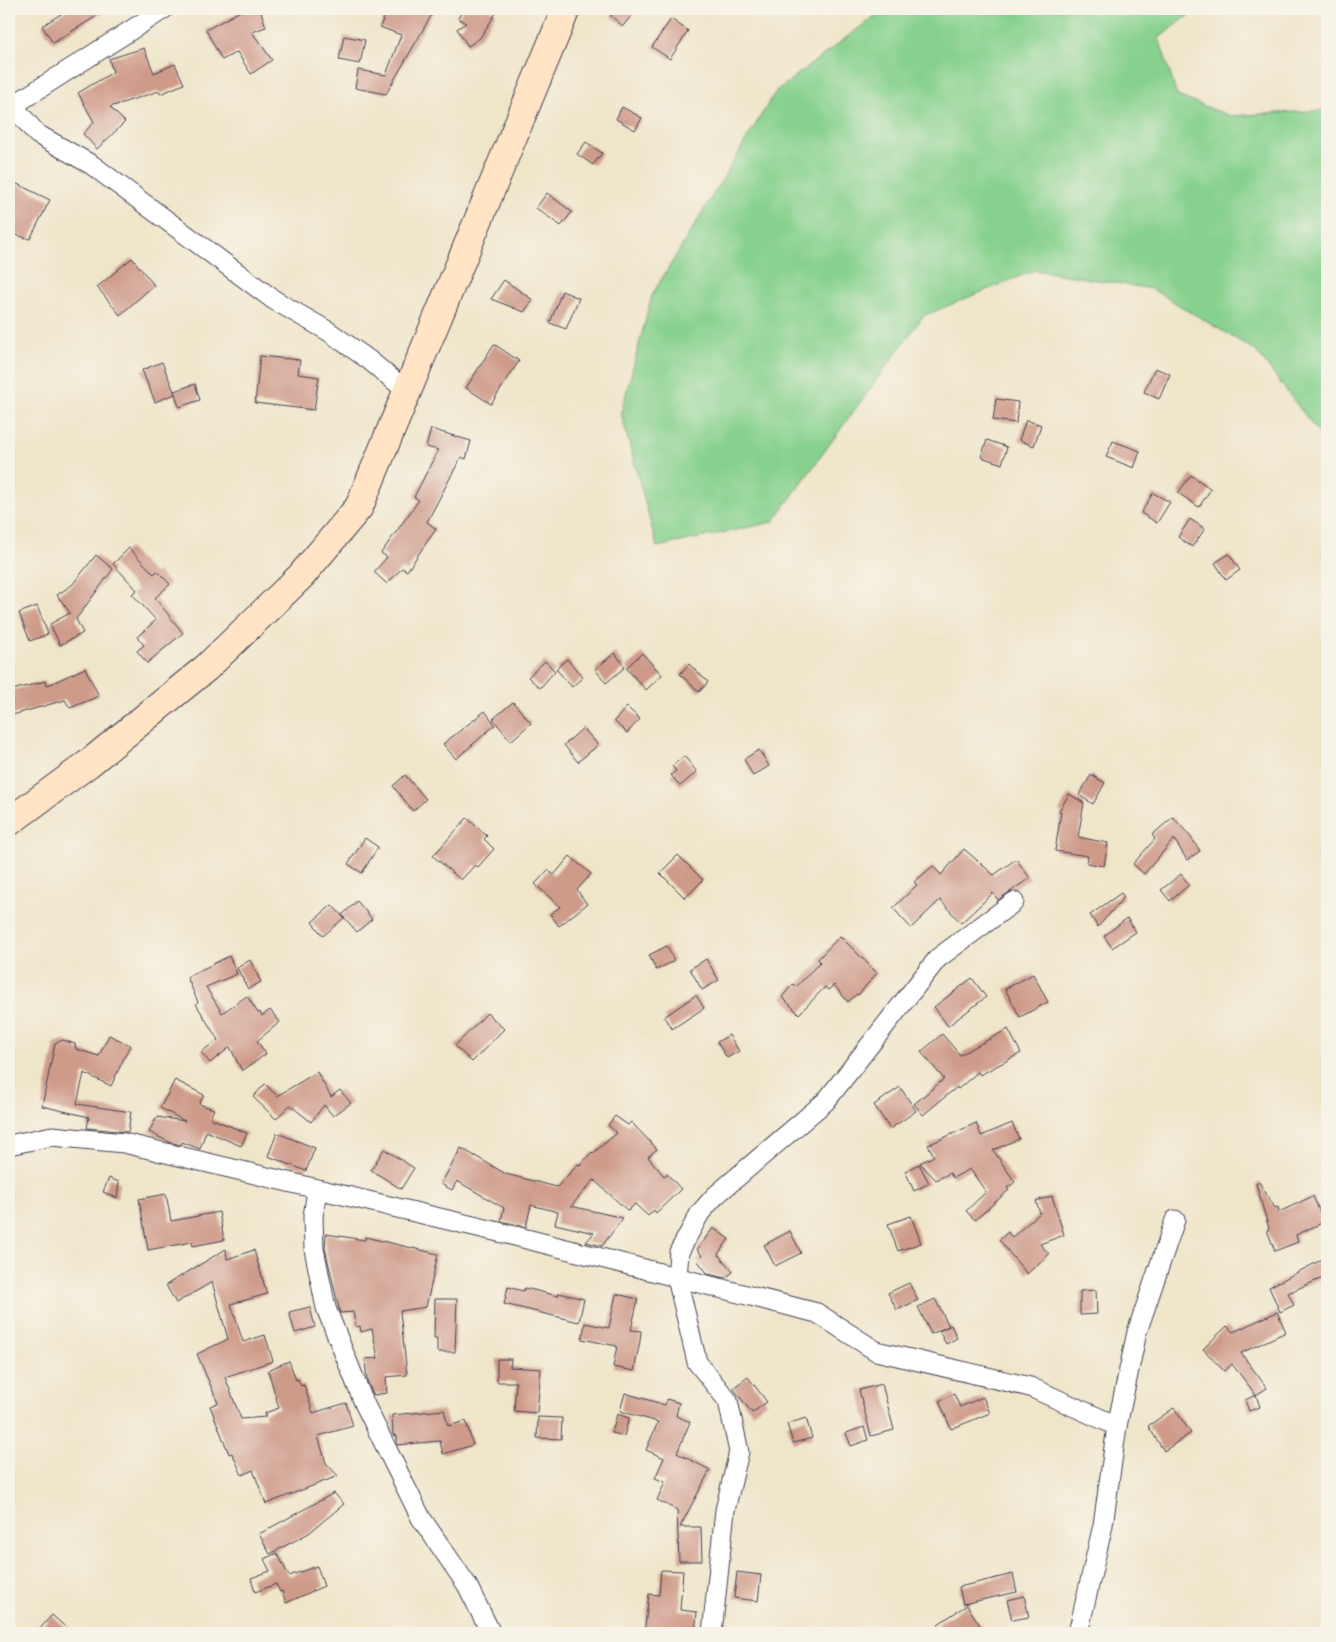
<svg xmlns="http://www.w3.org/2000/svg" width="1336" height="1642" viewBox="0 0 1336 1642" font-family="'Architects Daughter',sans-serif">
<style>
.green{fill:#87d18e;stroke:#547a64}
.building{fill:#ce9a89}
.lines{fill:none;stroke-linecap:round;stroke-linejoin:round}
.street-casing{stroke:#413f50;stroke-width:21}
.secondary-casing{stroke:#413f50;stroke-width:30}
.street{stroke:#fff;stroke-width:19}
.secondary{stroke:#ffe4c6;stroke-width:28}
</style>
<rect width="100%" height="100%" fill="#f7f3e8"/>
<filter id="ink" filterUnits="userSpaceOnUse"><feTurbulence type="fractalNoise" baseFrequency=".02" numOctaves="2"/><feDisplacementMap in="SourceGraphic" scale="10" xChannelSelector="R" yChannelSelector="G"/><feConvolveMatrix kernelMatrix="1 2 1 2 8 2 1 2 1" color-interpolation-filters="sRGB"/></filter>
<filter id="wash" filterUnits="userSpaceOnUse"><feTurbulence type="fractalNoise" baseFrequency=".0096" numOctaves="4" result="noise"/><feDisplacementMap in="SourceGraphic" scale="20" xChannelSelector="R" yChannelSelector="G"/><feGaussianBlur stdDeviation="1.12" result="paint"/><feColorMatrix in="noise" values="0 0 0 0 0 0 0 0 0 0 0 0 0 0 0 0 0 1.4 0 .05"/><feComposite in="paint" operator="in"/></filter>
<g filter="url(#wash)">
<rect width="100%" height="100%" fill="#efe5c9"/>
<path class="green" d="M905 9H1197L1159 38 1177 96 1231 116 1327 110V444L1256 351 1152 289 1035 270 923 316 773 522 657 547 621 413 652 295 776 91 876 15Z"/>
<g id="blocks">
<g class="building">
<path d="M69 9H108L53 43 42 26Z"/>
<path d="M244 9H260L266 27 252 32 272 60 251 74 237 52 222 60 206 30Z"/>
<path d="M387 9H435L386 94 355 88 358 70 386 75 401 35 380 27Z"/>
<path d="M464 9H488L496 13 480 38 468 46 457 29 466 23 458 18Z"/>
<path d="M616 9H637L623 26 611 16Z"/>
<path d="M671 19 688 31 670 59 652 47Z"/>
<path d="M344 36 365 40 360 64 339 60Z"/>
<path d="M144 48 154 73 175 64 184 84 160 94 159 91 110 107 125 122 97 149 83 134 94 122 78 93 113 72 109 59Z"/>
<path d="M622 107 642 118 635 130 616 119Z"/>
<path d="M586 142 602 153 593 165 577 154Z"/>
<path d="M9 180 50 200 30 239 9 233Z"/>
<path d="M547 193 572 212 561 226 536 208Z"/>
<path d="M132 258 154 285 120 315 97 287Z"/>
<path d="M504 280 533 300 524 312 491 299Z"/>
<path d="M562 291 579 298 566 329 550 323Z"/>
<path d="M494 344 519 361 491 404 466 388Z"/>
<path d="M260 356 300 360 298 374 319 377 314 410 255 403Z"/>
<path d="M162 362 175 394 155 402 142 370Z"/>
<path d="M1155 368 1170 374 1159 399 1144 392Z"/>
<path d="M195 384 200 400 179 407 174 391Z"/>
<path d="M996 399 1018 402 1016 423 993 420Z"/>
<path d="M1026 420 1041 425 1034 446 1019 440Z"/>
<path d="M431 429 471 441 466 459 461 457 427 522 436 529 407 571 402 568 387 584 374 572 387 557 381 553 419 500 414 497 438 450 426 447Z"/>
<path d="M987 440 1007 447 1002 464 981 457Z"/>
<path d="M1113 441 1140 451 1134 468 1106 457Z"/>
<path d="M1191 475 1211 489 1199 507 1178 493Z"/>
<path d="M1153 493 1170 502 1157 523 1141 513Z"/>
<path d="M1190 519 1205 529 1192 547 1178 537Z"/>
<path d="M129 548 154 574 157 571 170 584 155 598 183 633 147 663 137 651 144 645 137 637 156 620 132 594 137 590 113 564Z"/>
<path d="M1229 554 1240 570 1226 580 1215 563Z"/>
<path d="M96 555 113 569 76 619 83 633 60 645 50 624 70 613 57 595 72 585Z"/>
<path d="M37 606 48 634 30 641 19 613Z"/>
<path d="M615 653 625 667 606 683 595 669Z"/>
<path d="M642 653 662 675 646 690 626 668Z"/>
<path d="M567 659 583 677 572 687 556 669Z"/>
<path d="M545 661 555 671 540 688 528 677Z"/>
<path d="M689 664 708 682 699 692 680 674Z"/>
<path d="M85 668 99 696 70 708 65 700 9 716V691L45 681 46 686Z"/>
<path d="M513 702 531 723 511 741 493 719Z"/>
<path d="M627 707 640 719 627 733 614 721Z"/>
<path d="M485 711 495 725 456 759 443 744Z"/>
<path d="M583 728 598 745 578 762 564 745Z"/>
<path d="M759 750 769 766 753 776 744 759Z"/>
<path d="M684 756 697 772 680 786 671 775 676 771 672 766Z"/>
<path d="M405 775 426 799 413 811 393 786Z"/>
<path d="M1091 775 1105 783 1093 804 1079 795Z"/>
<path d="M1069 794 1084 803 1078 837 1108 843 1104 866 1087 863 1088 856 1055 851 1061 812 1059 811Z"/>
<path d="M1173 817 1190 836 1200 851 1187 860 1174 839 1144 874 1133 864 1155 839 1152 835Z"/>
<path d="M467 818 487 836 484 839 494 849 478 867 475 865 461 880 433 856Z"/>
<path d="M365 838 378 847 362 873 348 864Z"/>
<path d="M964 849 994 875 1016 859 1030 878 998 900 993 893 961 923 940 900 911 928 893 908 917 885 914 882 933 866 941 875Z"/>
<path d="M678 855 703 880 685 898 660 873Z"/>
<path d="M570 856 591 874 577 890 587 904 559 926 550 914 560 907 535 884 548 870 554 875Z"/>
<path d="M1181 874 1189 885 1170 901 1161 890Z"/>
<path d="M1121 893 1124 897 1098 927 1090 915Z"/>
<path d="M357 901 372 919 357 932 342 915Z"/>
<path d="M332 905 344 918 323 936 312 922Z"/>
<path d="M1127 918 1136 932 1112 948 1104 936Z"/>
<path d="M840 936 877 973 858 995 857 994 848 1002 834 985 828 990 825 987 799 1014 782 997 793 984 796 987 820 962 818 959Z"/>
<path d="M667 946 674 961 656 970 649 955Z"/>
<path d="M229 956 237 974 206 987 222 1013 247 996 258 1013 260 1012 262 1016 270 1010 280 1022 257 1041 266 1054 242 1071 230 1047 210 1063 201 1052 218 1040 196 1004 198 1002 187 977Z"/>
<path d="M706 959 719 980 702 990 690 969Z"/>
<path d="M250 960 261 982 248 989 237 968Z"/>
<path d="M1033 974 1048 1002 1020 1017 1005 989Z"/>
<path d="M972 978 986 997 948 1026 934 1007Z"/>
<path d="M696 995 704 1008 672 1029 664 1017Z"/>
<path d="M487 1013 504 1029 472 1062 455 1046Z"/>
<path d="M1008 1029 1021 1053 980 1075 978 1072 958 1089 957 1087 923 1115 914 1104 944 1079 921 1052 942 1034 960 1055Z"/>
<path d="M109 1035 130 1045 111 1086 84 1073 77 1104 131 1112 128 1132 87 1128 89 1117 42 1106 55 1043 63 1040 75 1044 76 1049 99 1056Z"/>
<path d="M729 1035 739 1051 727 1058 717 1042Z"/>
<path d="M317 1072 331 1097 340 1090 351 1103 333 1116 324 1105 311 1122 290 1105 276 1119 253 1097 265 1084 277 1096Z"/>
<path d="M175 1080 204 1095 199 1104 214 1109 210 1118 247 1133 241 1146 206 1131 200 1149 182 1142 181 1145 169 1142 149 1132 157 1117 185 1121 160 1108Z"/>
<path d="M900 1087 916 1111 890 1129 874 1105Z"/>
<path d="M615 1116 628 1125 631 1122 657 1149 648 1157 664 1176 667 1174 681 1189 656 1213 654 1210 648 1216 635 1204 628 1211 594 1180 571 1206 623 1218 602 1246 586 1242 594 1233 555 1224 558 1212 531 1205 526 1227 501 1221 504 1208 457 1181 452 1190 441 1184 461 1148 506 1174 557 1187 578 1164 580 1165 592 1152 593 1153 617 1133 608 1125Z"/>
<path d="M976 1123 981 1136 1012 1123 1019 1139 993 1150 1015 1182 1007 1188 1009 1190 975 1220 966 1211 986 1192 970 1169 953 1178 950 1173 936 1180 920 1163 934 1156 928 1145Z"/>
<path d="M277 1133 315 1148 306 1171 268 1156Z"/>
<path d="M384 1149 414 1168 401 1189 371 1170Z"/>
<path d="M919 1164 929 1183 914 1191 905 1171Z"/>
<path d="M109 1178 119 1182 117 1198 103 1192Z"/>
<path d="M1259 1182 1275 1208 1278 1207 1279 1212 1313 1196 1324 1222 1296 1235 1298 1242 1275 1251 1267 1230 1269 1229 1256 1184Z"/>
<path d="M166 1194 171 1221 219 1212 224 1240 193 1246 192 1242 148 1250 139 1199Z"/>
<path d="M1052 1196 1064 1235 1040 1244 1049 1254 1027 1274 999 1240 1008 1232 1012 1237 1040 1213 1036 1201Z"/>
<path d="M911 1216 921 1243 898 1251 888 1224Z"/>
<path d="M713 1228 729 1239 718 1254 733 1272 725 1278 708 1274 697 1260 702 1255 697 1250Z"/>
<path d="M790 1231 801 1253 775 1266 764 1245Z"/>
<path d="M326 1234 365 1240V1237L438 1254 426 1307 400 1311 407 1375 386 1377 387 1393 373 1395 367 1380 365 1359 378 1358 372 1329 361 1332 360 1326 356 1327 353 1312 340 1313 325 1248Z"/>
<path d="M226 1249 227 1259 254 1250 267 1294 231 1304 243 1342 265 1335 273 1361 225 1377 241 1419 266 1417 265 1413 279 1408 268 1370 289 1361 296 1380 298 1379 301 1386 304 1385 313 1413 346 1403 353 1426 318 1436 326 1463 338 1476 266 1504 253 1470 242 1475 232 1453 229 1454 210 1406 218 1403 197 1354 228 1339 212 1282 176 1303 166 1285Z"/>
<path d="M1327 1257V1276L1288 1293 1294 1305 1280 1312 1269 1287Z"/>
<path d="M909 1283 918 1300 897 1310 888 1293Z"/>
<path d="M508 1287 523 1291 525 1288 558 1296 559 1293 584 1299 579 1322 504 1304Z"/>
<path d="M1096 1290 1097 1314 1080 1315V1291Z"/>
<path d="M616 1294 638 1299 631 1330 641 1331 640 1341 634 1371 613 1367 617 1346 582 1339 585 1323 609 1328Z"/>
<path d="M435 1299H457L455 1352H437V1338H434Z"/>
<path d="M935 1299 949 1326 931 1334 918 1307Z"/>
<path d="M310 1307 315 1327 295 1333 289 1312Z"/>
<path d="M1277 1312 1286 1332 1241 1353 1267 1388 1256 1395 1232 1364 1224 1371 1203 1349 1227 1326 1233 1332Z"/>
<path d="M951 1325 957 1338 946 1344 939 1331Z"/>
<path d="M497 1359H511L510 1367 541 1369 537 1413 514 1411 516 1382H497Z"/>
<path d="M748 1377 767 1402 752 1413 733 1388Z"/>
<path d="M882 1384 894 1430 871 1436 859 1390Z"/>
<path d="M625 1393 665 1405 667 1399 679 1403 676 1416 690 1422 677 1453 710 1470 680 1527H701L702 1561H679L677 1510 657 1500 665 1482 655 1478 664 1458 646 1450 658 1422 620 1411Z"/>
<path d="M954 1394 960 1407 983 1397 990 1413 951 1429 939 1401Z"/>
<path d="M1256 1395 1260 1407 1249 1411 1245 1400Z"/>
<path d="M1174 1408 1191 1433 1164 1451 1148 1426Z"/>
<path d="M444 1410 448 1426 466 1421 473 1445 443 1454 440 1441 397 1445V1436L393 1435 392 1415Z"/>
<path d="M617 1414 629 1418 624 1436 612 1433Z"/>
<path d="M538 1417 562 1418 561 1439 537 1438Z"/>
<path d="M806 1418 812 1438 793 1443 787 1424Z"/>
<path d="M864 1427 868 1440 851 1446 846 1433Z"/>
<path d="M334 1493 344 1504 309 1533 270 1554 259 1534Z"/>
<path d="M277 1553 289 1576 317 1566 324 1586 286 1603 282 1591 280 1592 276 1584 255 1592 251 1578 270 1571 264 1559Z"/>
<path d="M661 1570 683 1571 680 1610 697 1612 695 1633H644L649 1594 659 1595Z"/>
<path d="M737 1572 761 1575 758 1601 734 1598Z"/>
<path d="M1013 1574 1017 1592 963 1604 959 1587Z"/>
<path d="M1024 1596 1029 1617 1012 1620 1007 1600Z"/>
<path d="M967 1605 985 1633H943L938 1624Z"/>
<path d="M52 1615 72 1633H36Z"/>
</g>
</g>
</g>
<g filter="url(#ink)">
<use href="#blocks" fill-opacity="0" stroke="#413f50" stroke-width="1"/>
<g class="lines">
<defs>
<g id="street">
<path d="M13 106 37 134 92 165 274 300 328 331 369 360 408 392"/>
<path d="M9 108 164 9"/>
<path d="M9 1145 52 1136 124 1143 507 1234 817 1313 876 1351 1030 1387 1117 1426"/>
<path d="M317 1190 313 1217 314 1249 326 1308 364 1403 421 1518 467 1585 491 1633"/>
<path d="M712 1633 725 1510 739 1452 728 1401 697 1362 677 1278 679 1252 700 1213 715 1196 826 1101 938 958 1014 902"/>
<path d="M1078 1633 1103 1525 1117 1426 1137 1332 1175 1220"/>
</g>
<path id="secondary" d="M9 822 88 764 206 668 301 576 359 507 566 9"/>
</defs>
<use href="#street" class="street-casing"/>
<use href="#secondary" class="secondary-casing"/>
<use href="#street" class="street"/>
<use href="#secondary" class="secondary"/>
</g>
</g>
<rect width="1336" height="1642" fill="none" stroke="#f7f3e8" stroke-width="30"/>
</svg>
